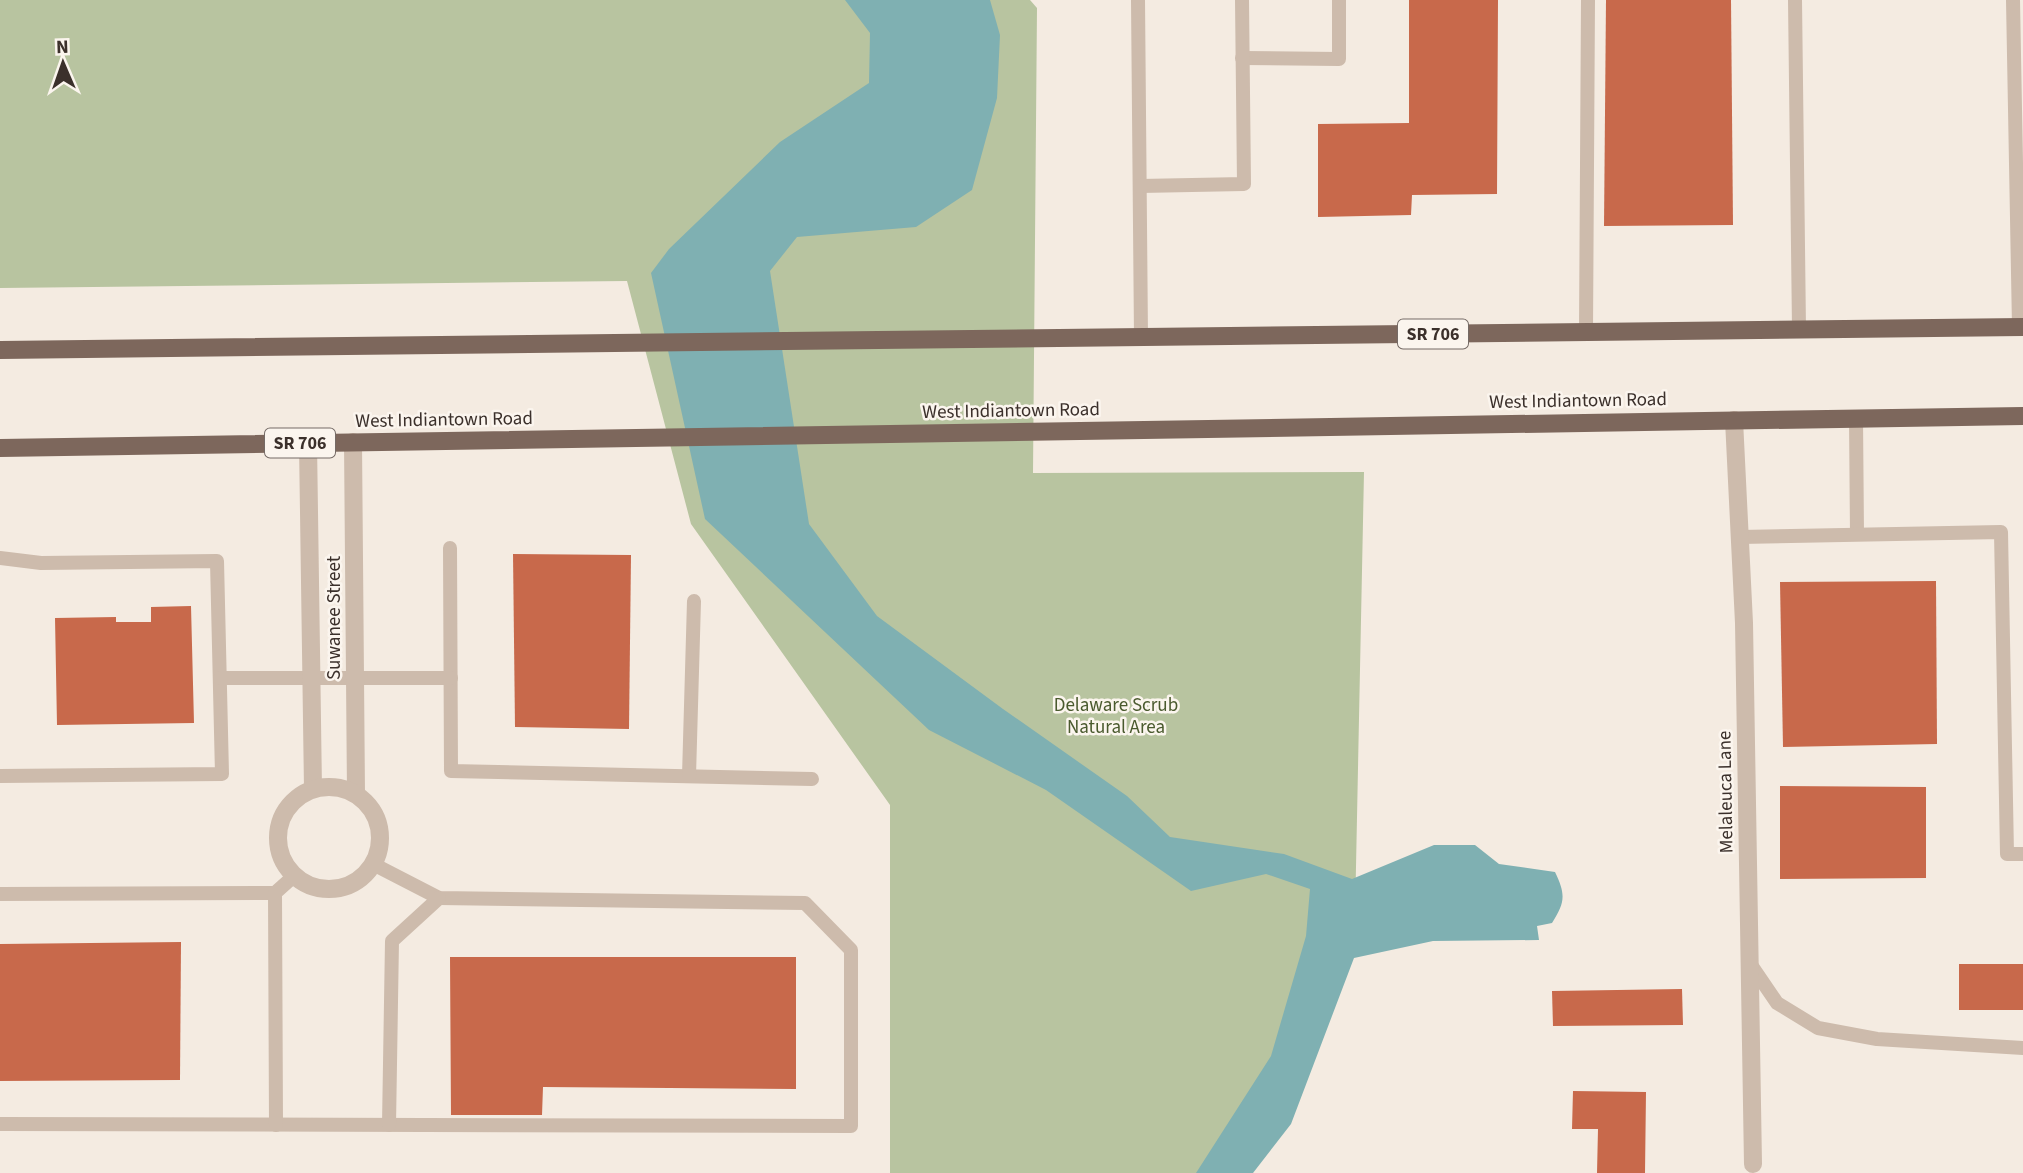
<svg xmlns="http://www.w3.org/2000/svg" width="2023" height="1173" viewBox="0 0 2023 1173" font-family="'Source Sans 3',sans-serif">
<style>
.green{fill:#b8c4a0}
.water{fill:#7fb0b2}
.building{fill:#c8694b}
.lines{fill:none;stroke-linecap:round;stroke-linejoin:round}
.service{stroke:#cdbbac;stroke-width:14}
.minor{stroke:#cdbbac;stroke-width:18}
.primary{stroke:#7d675c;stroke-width:18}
.labels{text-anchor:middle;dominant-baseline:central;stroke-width:5;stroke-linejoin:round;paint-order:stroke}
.shield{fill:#fbf5ee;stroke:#756b66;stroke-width:2}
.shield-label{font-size:18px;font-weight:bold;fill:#3b302b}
.street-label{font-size:19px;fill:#3b302b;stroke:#fbf5ee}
.park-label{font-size:19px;fill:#4a5a2e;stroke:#fbf5ee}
</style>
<rect width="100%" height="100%" fill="#f4ebe1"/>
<path class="green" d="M0 0H1030L1037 8 1033 473 1364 472 1355 916 1227 1173H890V805L691 524 627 281 0 288Z"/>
<path class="water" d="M845 0H990L1000 35 997 98 972 190 916 227 797 237 770 271 809 524 877 616 1003 709 1127 796 1170 837 1284 854 1352 879 1434 845H1475L1499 864 1555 872C1566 895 1565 902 1552 923L1537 926 1539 940 1433 941 1354 958 1291 1124 1253 1173H1196L1271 1056 1306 936 1310 889 1266 874 1191 891 1046 790 929 730 705 519 651 273 669 249 780 142 869 83 870 33Z"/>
<g class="building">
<path d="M1409 0H1498L1497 194 1412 195 1411 215 1318 217V124L1409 123Z"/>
<path d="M1606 0H1731L1733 225 1604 226Z"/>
<path d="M513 554 631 555 629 729 515 727Z"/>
<path d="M1936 581 1937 744 1783 747 1780 582Z"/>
<path d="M191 606 194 723 57 725 55 618 116 617V622H151V607Z"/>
<path d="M1780 786 1926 787V878L1780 879Z"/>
<path d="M181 942 180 1080 0 1081V944Z"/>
<path d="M450 957H796V1089L543 1087 542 1115H451Z"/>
<rect x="1959" y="964" width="64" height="46"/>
<path d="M1682 989 1683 1025 1553 1026 1552 991Z"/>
<path d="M1573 1091 1646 1092 1645 1173H1597L1598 1129H1572Z"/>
</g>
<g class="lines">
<g class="service">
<path d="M1138 0 1141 337"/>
<path d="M1795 0 1799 329"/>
<path d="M2013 0 2019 327"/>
<path d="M1242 58 1339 59V0"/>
<path d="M1140 186 1244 184 1242 0"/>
<path d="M1586 332 1588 0"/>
<path d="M1856 418 1857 534"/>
<path d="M1740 537 2001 532 2007 854H2023"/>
<path d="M450 548 451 771 812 779"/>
<path d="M0 558 41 563 217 561 222 774 0 776"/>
<path d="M220 678H451"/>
<path d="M689 776 694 601"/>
<path d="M0 894 275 893"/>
<path d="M1749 962 1777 1003 1818 1028 1877 1039 2023 1048"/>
<path d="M0 1124 851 1126V950L805 903 439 898 373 864"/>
<path d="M276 1125 275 893 294 876"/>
<path d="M389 1125 392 941 439 898"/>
</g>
<g class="minor">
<path d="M1734 420 1744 623 1753 1164"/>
<path d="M353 442 356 794"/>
<path d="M308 443 313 789"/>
<circle cx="329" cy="838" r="51"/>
</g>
<g class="primary">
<path d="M0 350 2023 327"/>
<path d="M0 448 2023 416"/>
</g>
</g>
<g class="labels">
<g class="shield">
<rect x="1398" y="319.5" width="70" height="29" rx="5"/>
<rect x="265" y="428.5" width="70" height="29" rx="5"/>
</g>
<g class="shield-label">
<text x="1433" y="334">SR 706</text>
<text x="300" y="443">SR 706</text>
</g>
<g class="street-label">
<text transform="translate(1578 401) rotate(-1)">West Indiantown Road</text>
<text transform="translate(1011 411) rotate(-1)">West Indiantown Road</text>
<text transform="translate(444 420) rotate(-1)">West Indiantown Road</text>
<text transform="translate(334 618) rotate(-90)">Suwanee Street</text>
<text transform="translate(1726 792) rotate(-91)">Melaleuca Lane</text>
</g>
<g class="park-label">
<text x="1116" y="705">Delaware Scrub<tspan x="1116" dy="22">Natural Area</tspan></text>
</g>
</g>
<g transform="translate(63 63) rotate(358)" stroke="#fbf5ee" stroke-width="5" paint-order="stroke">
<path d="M0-5L12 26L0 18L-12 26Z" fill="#3b302b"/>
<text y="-10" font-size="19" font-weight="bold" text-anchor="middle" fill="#3b302b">N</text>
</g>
</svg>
